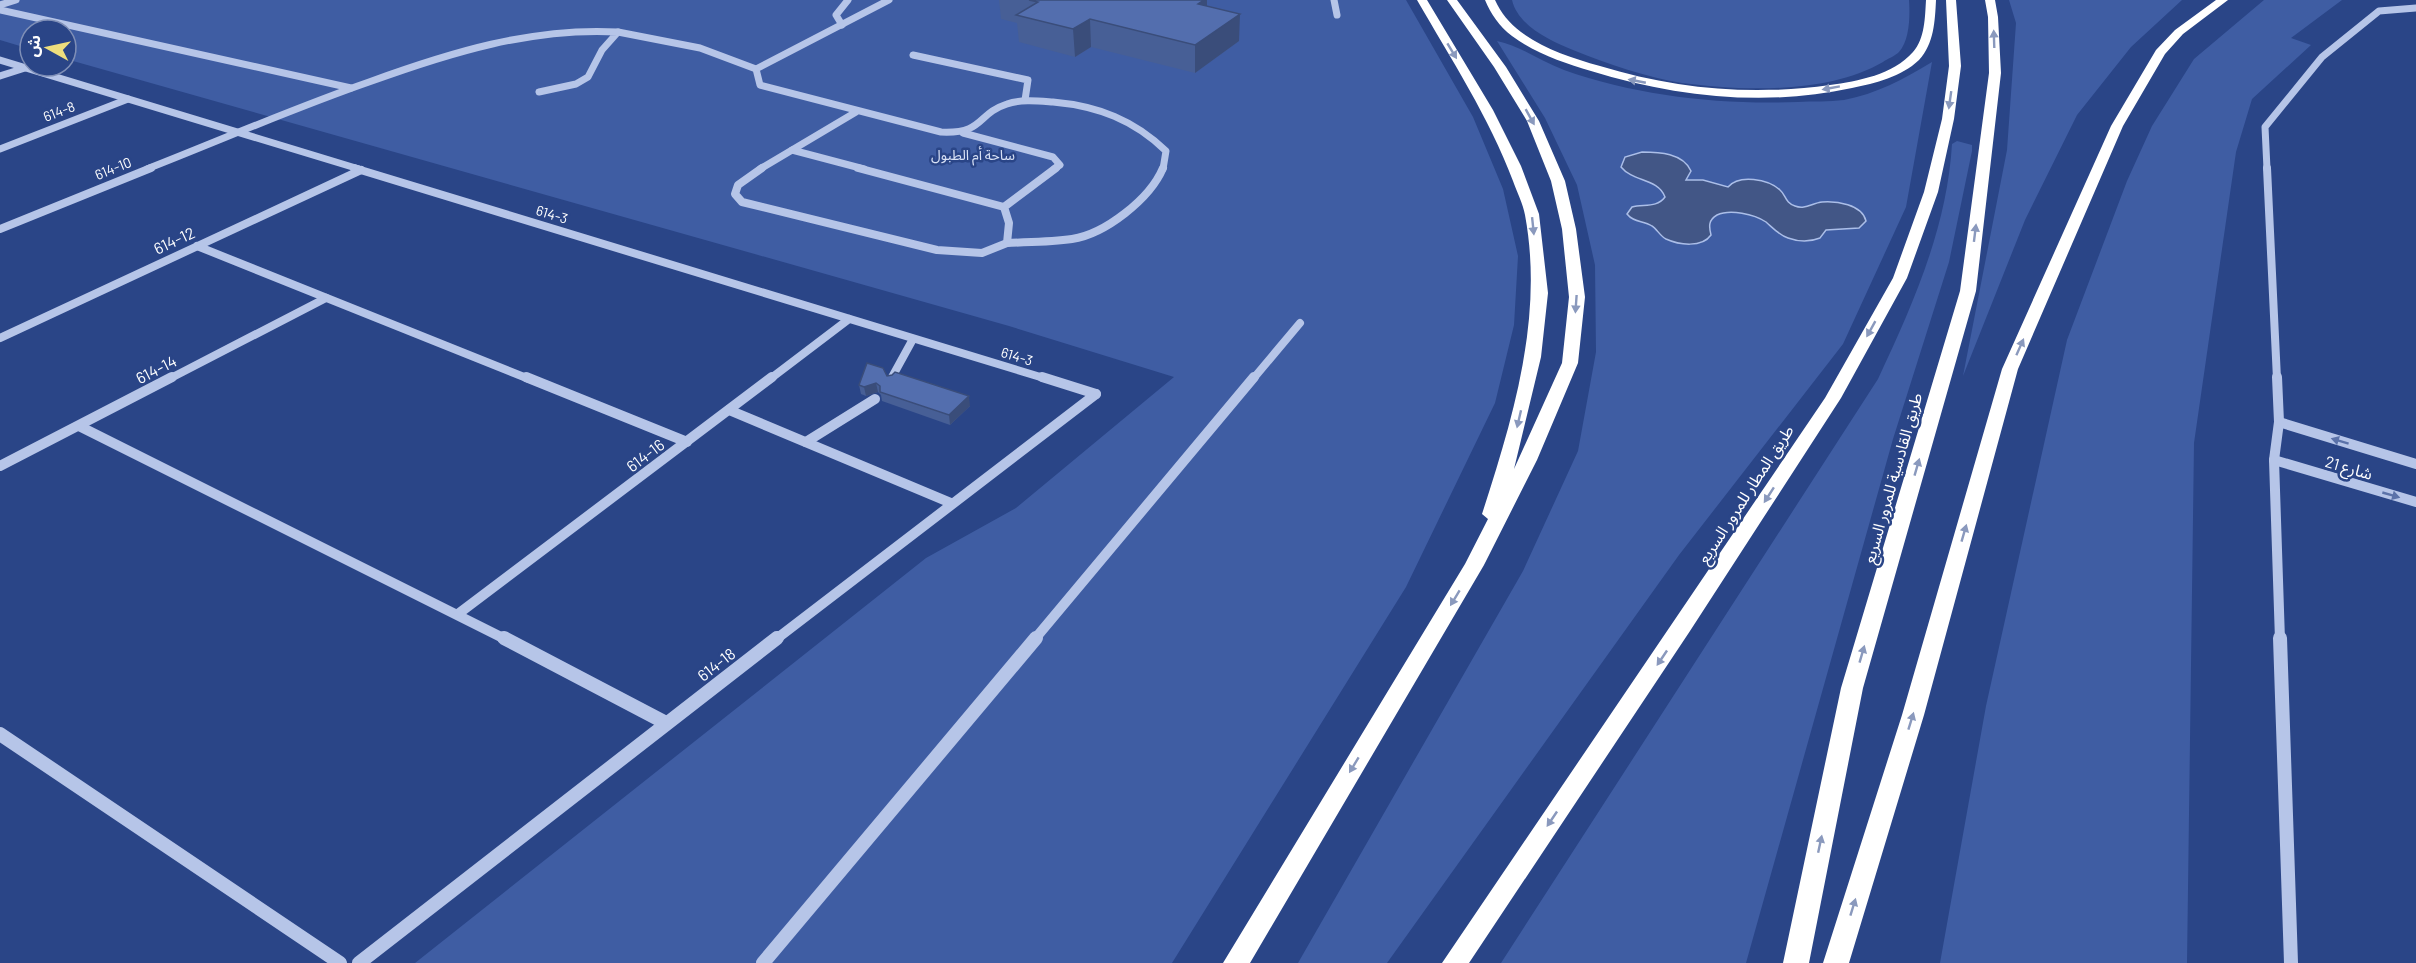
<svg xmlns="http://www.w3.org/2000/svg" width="2416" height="963" viewBox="0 0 2416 963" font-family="Barlow,'Noto Sans Arabic',sans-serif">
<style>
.green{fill:#3f5da3}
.water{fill:#425686;stroke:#abbee8;stroke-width:1.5}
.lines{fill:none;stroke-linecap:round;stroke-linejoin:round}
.minor-far3{stroke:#b6c5e8;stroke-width:7}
.minor-far2{stroke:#b6c5e8;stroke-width:8}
.minor-far1{stroke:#b6c5e8;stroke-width:10}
.minor{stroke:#b6c5e8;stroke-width:14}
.highway{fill:#fff;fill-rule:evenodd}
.wall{fill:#475f96}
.shaded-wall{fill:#3a4d7a}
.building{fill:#536eae;stroke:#3a4d7a;stroke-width:1.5}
.oneway{fill:#8a99bd}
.oneway2{fill:#5b72a9}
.labels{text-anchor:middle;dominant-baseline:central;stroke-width:5;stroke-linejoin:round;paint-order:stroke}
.far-street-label{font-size:14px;fill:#fff;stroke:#2a4587}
.far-park-label{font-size:14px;fill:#d9e2f6;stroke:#2a4587}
.street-label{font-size:16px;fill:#fff;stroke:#2a4587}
</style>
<rect width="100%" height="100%" fill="#2a4587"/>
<g class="green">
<path d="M0 0H1406L1473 117 1503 189 1518 256 1514 325 1495 403 1406 587 1172 963H415L926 558 1016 508 1174 377 1009 326 66 59V30H30V49L0 40Z"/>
<path d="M1512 0H1909C1910 15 1910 40 1899 52 1895 56 1887 59 1883 62 1828 94 1744 91 1682 83 1645 77 1608 64 1573 50 1551 41 1518 26 1512 0Z"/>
<path d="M2009 0H2182L2131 47 2077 115 2025 220 1963 376 2007 150 2016 23Z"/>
<path d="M2264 0H2342L2291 38 2311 45 2252 99 2236 152 2194 443 2187 963H1940L1986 706 2067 340 2127 181 2152 126 2194 59Z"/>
<path d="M1497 41C1521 46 1540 61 1564 70 1638 96 1719 105 1798 102 1813 101 1829 102 1844 100 1876 94 1904 79 1932 62L1906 207 1843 344 1679 555 1387 963H1298L1523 571 1578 451 1596 352 1595 265 1577 185 1545 118Z"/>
<path d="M1957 141 1972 145V151L1949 262 1893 439 1746 963H1501L1878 379C1913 304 1947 228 1952 144Z"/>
</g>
<path class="water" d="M1642 152C1659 152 1683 153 1691 171L1686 180H1703L1728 187C1739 174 1768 179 1780 190 1786 195 1785 203 1795 206 1805 210 1812 203 1822 202 1836 201 1862 204 1866 221L1859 228 1826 230 1820 238C1810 242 1799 242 1788 238 1779 235 1773 228 1766 222 1754 214 1730 209 1717 215 1708 220 1709 227 1711 235 1702 248 1679 245 1666 239 1660 236 1657 229 1652 226 1643 220 1634 223 1627 214L1632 207C1644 204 1657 208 1665 197 1658 178 1633 182 1621 167L1625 157Z"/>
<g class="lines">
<g class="minor-far3">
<path d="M1334 0 1337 15"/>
<path d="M0 5 16 0"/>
<path d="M0 10 351 88"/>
<path d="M842 25 836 15 848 0"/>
<path d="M618 32 700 48 756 69 760 85 941 132C985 134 976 114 1007 104 1021 99 1039 101 1053 102 1098 106 1134 120 1166 151L1163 169"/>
<path d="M913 55 1028 80 1025 100"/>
<path d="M0 60 359 169"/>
<path d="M756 69 889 0"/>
<path d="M0 76 25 68"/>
<path d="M963 133 1053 157 1060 165 1054 169"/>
<path d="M0 149 128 99"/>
<path d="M792 150 864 169"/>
<path d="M147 169C221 140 294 108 369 82 449 53 532 27 618 32L602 50 588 77 576 84 539 92"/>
<path d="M760 169 856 112"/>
<path d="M2267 169 2265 127 2322 57 2379 11 2416 8"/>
</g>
<g class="minor-far2">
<path d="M354 168 1047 379"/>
<path d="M762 168 738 185 735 194 742 202 937 250 982 253 1007 243 1009 223 1004 207 1056 168"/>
<path d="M858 168 1004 207"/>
<path d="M2267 168 2277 379"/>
<path d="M0 229 151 168"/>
<path d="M1007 243C1028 242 1051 242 1072 239 1105 234 1150 199 1163 168"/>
<path d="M197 246 529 379"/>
<path d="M0 338 361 170"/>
<path d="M169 379 326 298"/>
<path d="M770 379 849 319"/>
<path d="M891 379 913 339"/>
<path d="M1253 379 1300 323"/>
</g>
<g class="minor-far1">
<path d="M526 377 687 442"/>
<path d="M1042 377 1096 394"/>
<path d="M2277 377 2279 422 2274 460 2280 640"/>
<path d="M729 410 951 503"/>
<path d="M2279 422 2416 464"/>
<path d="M79 426 507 640"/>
<path d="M806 442 875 399"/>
<path d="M2274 460 2416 502"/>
<path d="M0 466 172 377"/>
<path d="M458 614 772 377"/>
<path d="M775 640 1096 394"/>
<path d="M1034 640 1254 377"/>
</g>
<g class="minor">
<path d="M504 638 666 723"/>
<path d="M2280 638 2291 963"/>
<path d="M0 734 340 963"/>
<path d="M359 963 777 638"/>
<path d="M763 963 1036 638"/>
</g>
<g class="highway">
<path d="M1417 0H1427L1493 110 1521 166 1539 214 1548 293 1541 357 1514 469 1562 363 1569 297 1562 229 1551 181 1527 121 1494 67 1447 0H1457L1506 67 1539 121 1565 181 1576 229 1585 297 1578 363 1537 460 1484 565 1250 963H1223L1465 564 1488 519 1482 514C1513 418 1544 317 1525 215 1523 204 1517 192 1513 181 1489 117 1451 59 1417 0Z"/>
<path d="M1485 0H1495C1501 13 1509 23 1521 32 1544 49 1572 58 1600 66 1675 89 1752 96 1830 85 1858 81 1893 75 1913 52 1925 39 1925 17 1926 0H1936C1935 21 1934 44 1919 60 1901 77 1876 83 1852 88 1766 107 1675 97 1591 71 1564 63 1535 53 1512 36 1499 26 1491 14 1485 0Z"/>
<path d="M1946 0H1956L1961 66 1954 119 1938 192 1907 278 1841 398 1690 631 1469 963H1442L1825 398 1893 278 1924 192 1942 119 1949 66Z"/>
<path d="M1985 0H1995L1998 17 2001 73 1976 291 1863 688 1809 963H1783L1841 688 1960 291 1989 73 1988 17Z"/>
<path d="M2216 0H2228L2183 34 2165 54 2123 126 2018 369 1924 715 1849 963H1823L1902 715 2002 369 2111 126 2156 50 2175 30Z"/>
</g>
</g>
<g class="wall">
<path d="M999 0H1207V6L1239 41 1195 73 1091 47 1075 57 1019 42 1017 23 1001 19Z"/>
<path d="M887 376 970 406 950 425 882 401 881 395 878 392 866 396 861 394 859 385Z"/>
</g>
<g class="shaded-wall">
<path d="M1204 0H1207V25L1198 4Z"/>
<path d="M1240 14 1239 41 1195 73V45Z"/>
<path d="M1090 19 1091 47 1075 57 1073 29Z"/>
<path d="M876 383 878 392 866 396 864 387Z"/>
<path d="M969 396 970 406 950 425 949 415Z"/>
</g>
<g class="building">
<path d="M1029 0H1204L1198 4 1240 14 1195 45 1090 19 1073 29 1016 15 1038 2Z"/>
<path d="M867 363 883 368 887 376 892 375 895 372 969 396 949 415 880 392V386L876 383 864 387 859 385Z"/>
</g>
<defs><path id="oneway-solid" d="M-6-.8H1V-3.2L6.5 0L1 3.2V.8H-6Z" transform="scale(1.5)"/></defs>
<g class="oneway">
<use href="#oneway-solid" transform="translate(1994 39) rotate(-92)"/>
<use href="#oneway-solid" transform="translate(1452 51) rotate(59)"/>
<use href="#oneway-solid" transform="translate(1637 81) rotate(-169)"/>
<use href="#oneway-solid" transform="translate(1831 88) rotate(170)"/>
<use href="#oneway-solid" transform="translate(1950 100) rotate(98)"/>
<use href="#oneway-solid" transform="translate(1530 117) rotate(61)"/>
<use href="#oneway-solid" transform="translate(1533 226) rotate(84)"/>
<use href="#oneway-solid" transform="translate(1975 233) rotate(-83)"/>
<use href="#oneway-solid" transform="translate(1576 304) rotate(94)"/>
<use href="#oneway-solid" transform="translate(1871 329) rotate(119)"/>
<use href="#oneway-solid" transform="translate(2020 347) rotate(-66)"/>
<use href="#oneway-solid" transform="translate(1519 419) rotate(103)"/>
<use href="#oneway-solid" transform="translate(1917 467) rotate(-74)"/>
<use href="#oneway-solid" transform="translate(1769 495) rotate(123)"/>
<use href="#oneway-solid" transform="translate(1964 533) rotate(-74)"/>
<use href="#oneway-solid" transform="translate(1455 598) rotate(121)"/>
<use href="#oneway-solid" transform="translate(1862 654) rotate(-74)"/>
<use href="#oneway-solid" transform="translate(1662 658) rotate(124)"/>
<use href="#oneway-solid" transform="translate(1911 721) rotate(-73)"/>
<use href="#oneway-solid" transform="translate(1354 765) rotate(121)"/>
<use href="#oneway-solid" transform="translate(1552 819) rotate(124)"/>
<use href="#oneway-solid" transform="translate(1820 844) rotate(-78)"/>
<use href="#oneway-solid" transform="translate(1853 907) rotate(-73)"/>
</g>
<g class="oneway2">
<use href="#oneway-solid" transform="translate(2340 441) rotate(-163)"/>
<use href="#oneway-solid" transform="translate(2391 495) rotate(16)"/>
</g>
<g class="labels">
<g class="far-street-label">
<text transform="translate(59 111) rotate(-21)">614-8</text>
<text transform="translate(113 168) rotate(-22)">614-10</text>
<text transform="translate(552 214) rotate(17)">614-3</text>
<text transform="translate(1017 356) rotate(17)">614-3</text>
</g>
<g class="far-park-label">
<text x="973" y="154">ساحة أم الطبول</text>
</g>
<g class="street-label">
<text transform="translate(174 240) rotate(-25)">614-12</text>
<text transform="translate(156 369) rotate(-27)">614-14</text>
<text transform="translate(645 455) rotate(-37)">614-16</text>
<text transform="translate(2349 467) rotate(16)">شارع 21</text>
<text transform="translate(1892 478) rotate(-74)">طريق القادسية للمرور السريع</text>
<text transform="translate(1745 494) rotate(-57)">طريق المطار للمرور السريع</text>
<text transform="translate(716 664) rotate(-38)">614-18</text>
</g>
</g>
<g transform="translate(48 48) rotate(278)"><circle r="28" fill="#2a4587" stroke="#7f8fb7" stroke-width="1.5"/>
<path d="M0-4.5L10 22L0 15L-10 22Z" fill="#eede7d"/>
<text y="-9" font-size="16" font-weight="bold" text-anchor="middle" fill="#ffffff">ش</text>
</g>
</svg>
